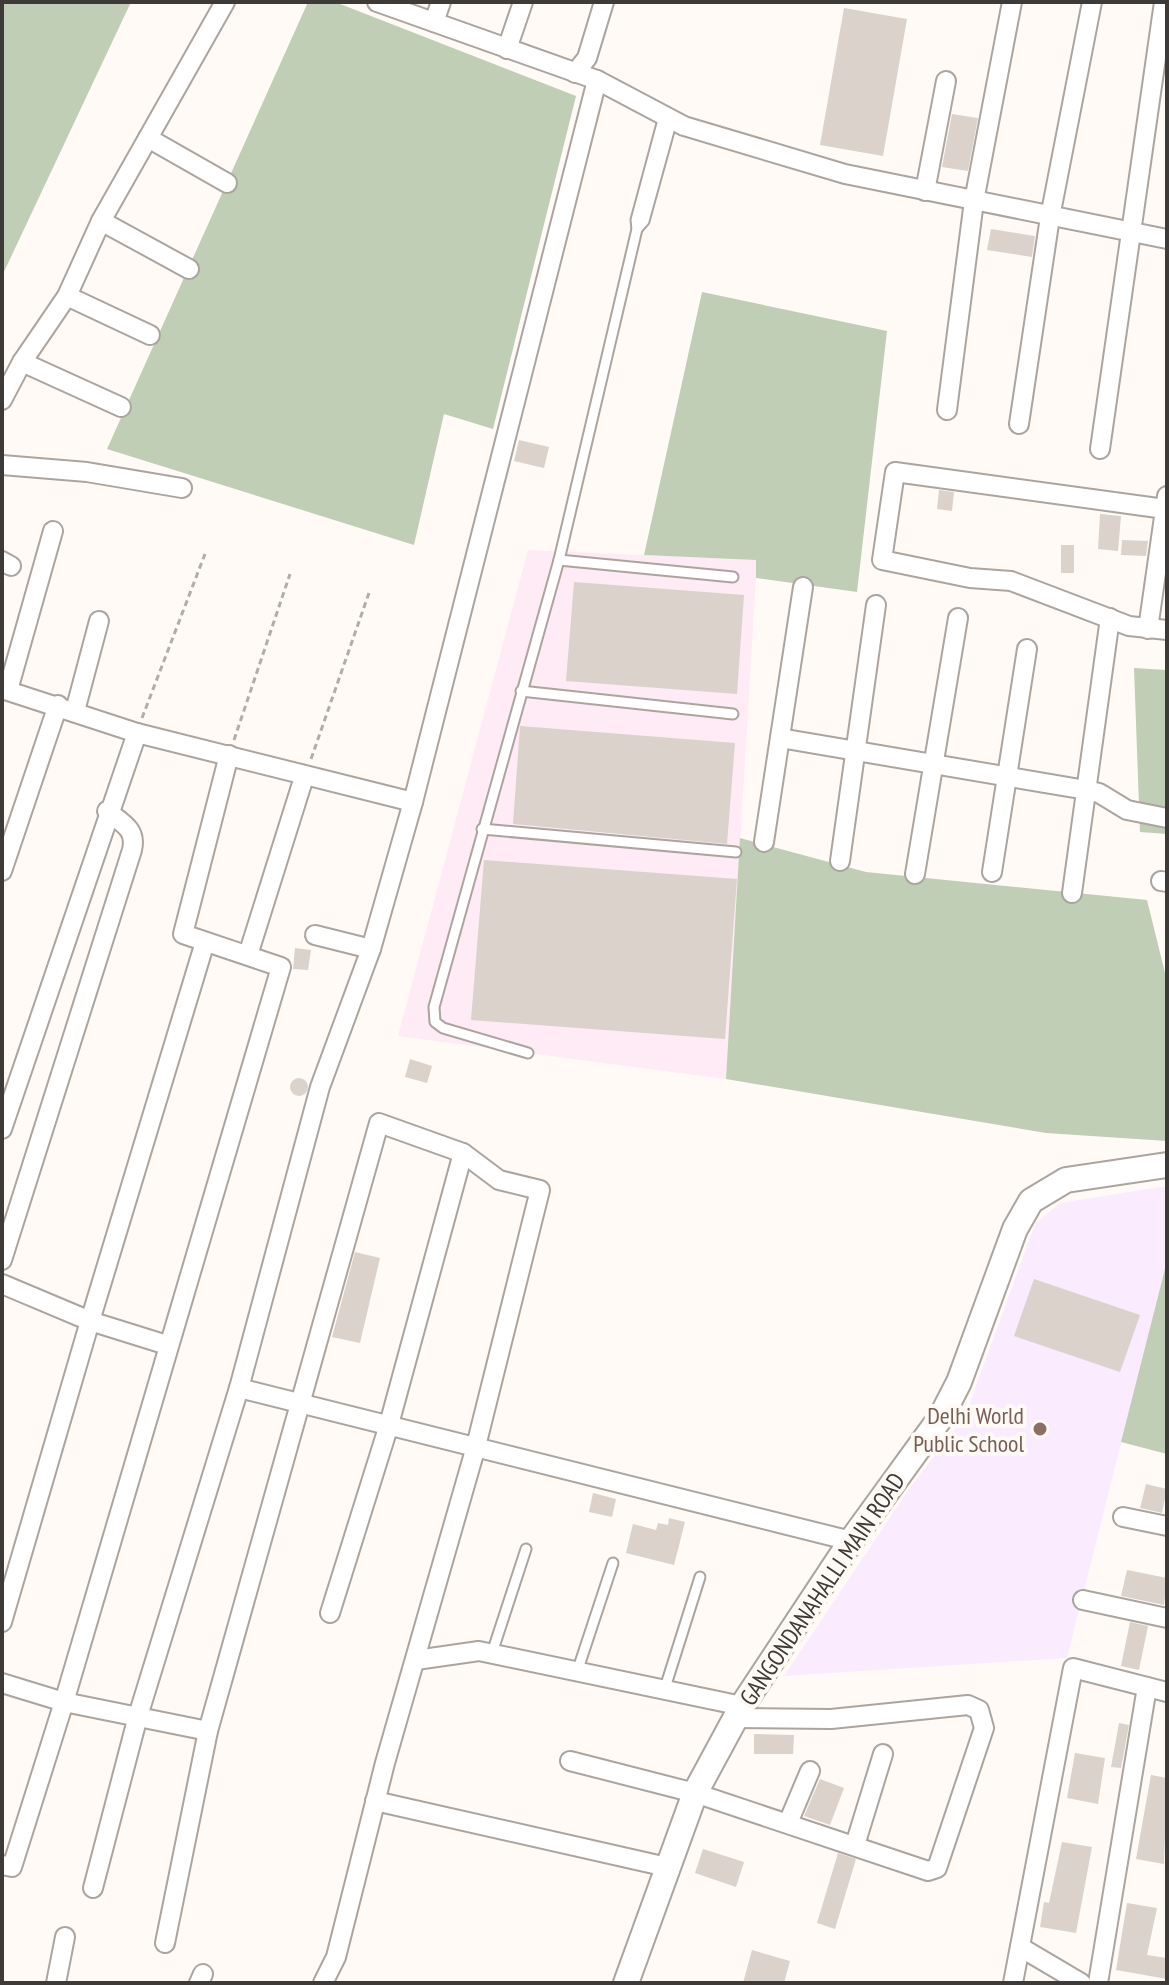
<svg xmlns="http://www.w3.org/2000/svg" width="1169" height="1985" viewBox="0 0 1169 1985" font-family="'PT Sans Narrow',sans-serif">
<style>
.industrial{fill:#feebf5}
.education{fill:#faebfe}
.green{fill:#bfceb5}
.building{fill:#dad2cb}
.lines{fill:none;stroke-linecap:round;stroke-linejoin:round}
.service-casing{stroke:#aca49e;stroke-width:13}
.minor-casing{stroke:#aca49e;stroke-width:22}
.tertiary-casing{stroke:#aca49e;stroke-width:28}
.path{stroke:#b1ada9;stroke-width:3;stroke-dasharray:6 4;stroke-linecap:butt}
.service{stroke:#fff;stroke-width:9}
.minor{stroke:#fff;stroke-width:18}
.tertiary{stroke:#fff;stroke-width:24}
.education-dot{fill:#8d6e63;stroke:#fffaf6;stroke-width:3}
.labels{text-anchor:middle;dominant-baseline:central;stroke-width:8;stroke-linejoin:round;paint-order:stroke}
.education-label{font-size:24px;fill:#785e54;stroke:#fffaf6;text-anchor:end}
.street-label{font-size:24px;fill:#3d3a37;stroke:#fffaf6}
</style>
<rect width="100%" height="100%" fill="#fffaf6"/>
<path class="industrial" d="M528 550 757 560 726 1079 398 1036Z"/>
<path class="education" d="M1167 1186V1261L1067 1658 784 1676 909 1489 965 1416 1035 1224 1060 1203Z"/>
<g class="green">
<path d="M2 2H131L2 276Z"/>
<path d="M308 2H335L576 96 493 429 444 414 414 545 107 449Z"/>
<path d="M702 292 887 331 857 592 756 578V560L644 555Z"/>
<path d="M1134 668 1167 670V834L1140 832Z"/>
<path d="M740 838 866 872 1147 900 1167 981V1141L1046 1133 726 1079Z"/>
<path d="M1167 1261V1454L1121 1442Z"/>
</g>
<g class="building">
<path d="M844 8 907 19 883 156 820 145Z"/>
<path d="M952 114 978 118 968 171 942 167Z"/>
<path d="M991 229 1035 236 1032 257 987 250Z"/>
<path d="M519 440 549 447 544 468 514 461Z"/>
<path d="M939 490 954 492 952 511 937 509Z"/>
<path d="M1100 514 1121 516 1118 551 1098 549Z"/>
<path d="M1122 540 1148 541 1146 556 1121 555Z"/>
<rect x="1061" y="545" width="13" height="28"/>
<path d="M574 582 744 595 737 694 566 681Z"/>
<path d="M520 726 735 743 727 844 513 824Z"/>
<path d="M484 860 737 879 725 1039 471 1020Z"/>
<path d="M295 948 311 950 308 970 293 969Z"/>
<path d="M410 1059 432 1066 427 1083 405 1077Z"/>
<circle cx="299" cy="1087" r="9"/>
<path d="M355 1252 380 1258 360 1343 332 1337Z"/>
<path d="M1034 1279 1140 1315 1120 1372 1014 1336Z"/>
<path d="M1146 1484 1167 1489 1162 1513 1140 1508Z"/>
<path d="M593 1493 616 1499 612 1517 589 1512Z"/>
<path d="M669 1518 685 1522 674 1565 626 1553 633 1524 656 1530 658 1523 668 1525Z"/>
<path d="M1127 1570 1167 1578 1164 1605 1121 1596Z"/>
<path d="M1130 1622 1148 1626 1139 1670 1121 1666Z"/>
<path d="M1119 1723 1129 1725 1121 1768 1111 1767Z"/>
<path d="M754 1734 794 1735 793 1754H754Z"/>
<path d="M1075 1753 1105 1758 1098 1804 1067 1798Z"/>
<path d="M1151 1775 1167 1778 1164 1864 1136 1859Z"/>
<path d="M820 1779 844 1788 830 1825 804 1816Z"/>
<path d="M1062 1842 1092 1847 1076 1933 1040 1927 1044 1902 1049 1903Z"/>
<path d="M703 1849 744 1862 736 1887 695 1873Z"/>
<path d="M838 1853 856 1859 835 1929 817 1923Z"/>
<path d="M1127 1903 1157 1908 1147 1955 1167 1958V1979L1116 1970Z"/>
<path d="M752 1950 790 1961 784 1983H743Z"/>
</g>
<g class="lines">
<defs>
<g id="service">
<path d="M664 116 636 220 637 229 644 221 672 120"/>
<path d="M559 560 733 577"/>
<path d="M521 691 733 714"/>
<path d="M482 829 736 852"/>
<path d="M528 1053 443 1028 435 1022 434 1007 559 560 637 229"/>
<path d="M492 1653 526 1549"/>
<path d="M577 1672 613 1563"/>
<path d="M664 1691 700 1577"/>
</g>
<g id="minor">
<path d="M377 2 597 80 684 126 845 174 1167 239"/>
<path d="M434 22 441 2"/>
<path d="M507 49 523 2"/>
<path d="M575 73 587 58 604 2"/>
<path d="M148 138 227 183"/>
<path d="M925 191 946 81"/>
<path d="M101 221 189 269"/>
<path d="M67 296 150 335"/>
<path d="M22 362 121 407"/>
<path d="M2 400 22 362 67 296 101 221 225 2"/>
<path d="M947 410 974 201 1012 2"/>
<path d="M1019 424 1050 217 1092 2"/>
<path d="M1100 449 1164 2"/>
<path d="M2 465 87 472 182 488"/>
<path d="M1165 509 895 472 882 560 970 578 1011 581 1129 626 1167 630"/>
<path d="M2 561 11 566"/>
<path d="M1148 629 1167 496"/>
<path d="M2 689 137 733 413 802"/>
<path d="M8 690 53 531"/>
<path d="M75 711 99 621"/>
<path d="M780 738 1086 790 1099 793 1127 810 1167 818"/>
<path d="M764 842 803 587"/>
<path d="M840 861 876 605"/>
<path d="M2 871 58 705"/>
<path d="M992 872 1027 649"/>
<path d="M915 874 958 618"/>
<path d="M1161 881 1167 882"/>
<path d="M1072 893 1110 618"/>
<path d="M315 935 371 949"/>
<path d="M248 955 304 777"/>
<path d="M2 1129 137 733"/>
<path d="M2 1260 132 850C137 829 122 823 107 811"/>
<path d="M2 1284 90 1321 2 1622"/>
<path d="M167 1345 90 1321 205 942"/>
<path d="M239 1388 851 1541"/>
<path d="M1123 1517 1167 1526"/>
<path d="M1083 1600 1167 1618"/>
<path d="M416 1660 479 1651 742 1706"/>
<path d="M2 1683 64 1702 208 1731 379 1123 463 1153 388 1428 330 1613"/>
<path d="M570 1761 695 1793 928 1871 937 1868 984 1728 979 1710 968 1705 831 1719 736 1718"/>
<path d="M375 1801 667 1867"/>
<path d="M788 1823 810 1771"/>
<path d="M855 1845 883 1754"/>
<path d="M2 1865 12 1867 64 1702 281 967 183 934 229 755"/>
<path d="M93 1888 138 1716 239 1388 320 1087 371 949 413 802 597 80"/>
<path d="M165 1943 208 1731"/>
<path d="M1020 1947 1081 1983"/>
<path d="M56 1983 65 1937"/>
<path d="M199 1983 203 1974"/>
<path d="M323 1983 336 1957 385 1763 475 1450 540 1190 499 1180 463 1153"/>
<path d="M1013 1983 1073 1668 1167 1692"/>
<path d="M1098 1983 1147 1687"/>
</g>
<path id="tertiary" d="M626 1983 695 1793 742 1706 851 1541 941 1417 959 1382 1015 1229 1031 1201 1066 1180 1167 1165"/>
</defs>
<use href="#service" class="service-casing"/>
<use href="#minor" class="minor-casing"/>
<use href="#tertiary" class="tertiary-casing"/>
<g class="path">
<path d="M142 718 205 554"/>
<path d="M234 740 290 574"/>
<path d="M311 759 369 593"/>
</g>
<use href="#service" class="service"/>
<use href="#minor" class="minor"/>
<use href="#tertiary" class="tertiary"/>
</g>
<circle class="education-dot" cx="1040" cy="1429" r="8"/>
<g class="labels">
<g class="education-label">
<text x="1024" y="1415">Delhi World<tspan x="1024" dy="28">Public School</tspan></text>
</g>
<g class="street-label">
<text transform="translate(822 1589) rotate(-56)">GANGONDANAHALLI MAIN ROAD</text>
</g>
</g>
<rect width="1169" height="1985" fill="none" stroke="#3d3a37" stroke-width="8"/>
</svg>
